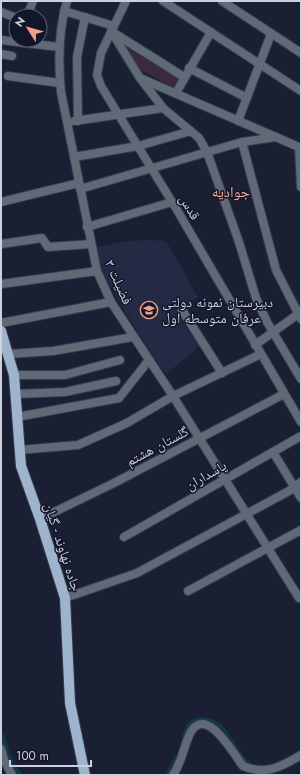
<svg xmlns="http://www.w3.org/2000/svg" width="302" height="776" viewBox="0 0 302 776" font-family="Jost,'Noto Naskh Arabic',sans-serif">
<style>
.built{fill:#242a43}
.green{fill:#3b2a3e}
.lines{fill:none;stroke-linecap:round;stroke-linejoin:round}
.canal{stroke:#103847;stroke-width:5.5}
.minor-casing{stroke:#373b4e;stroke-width:10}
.major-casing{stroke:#373b4e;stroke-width:12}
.minor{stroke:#5f6a76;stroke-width:8}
.major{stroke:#9eb4cd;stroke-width:10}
.labels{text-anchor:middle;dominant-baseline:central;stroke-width:3;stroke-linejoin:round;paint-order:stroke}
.street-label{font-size:14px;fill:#cdd1de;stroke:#121629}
.poi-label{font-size:14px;fill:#cdd1de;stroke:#121629;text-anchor:start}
.neighbourhood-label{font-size:15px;fill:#fbaa98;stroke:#121629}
</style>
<rect width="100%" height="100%" fill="#1b1f33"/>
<path class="built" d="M150 240 166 241 198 297 186 304 187 311 178 317 200 346 166 374 151 354 105 278 96 247 128 241Z"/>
<path class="green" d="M125 45 179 79 174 88 139 69Z"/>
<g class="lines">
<g class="canal">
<path d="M1 735 12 766 20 775"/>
<path d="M184 740C187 730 189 719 203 720 229 721 232 756 251 766"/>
<path d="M168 775 177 758"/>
</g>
<defs>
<g id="minor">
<path d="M67 1C58 31 58 61 61 92L97 271 111 302 173 396 299 598"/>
<path d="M126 1 101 53 97 75 101 86 177 210 301 422"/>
<path d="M163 1 301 91"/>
<path d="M222 1 301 53"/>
<path d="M64 11 114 26"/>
<path d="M1 12 16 18"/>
<path d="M27 16 33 1"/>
<path d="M111 31 140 78 163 108 199 138 207 152 239 242 256 298 267 322 301 379"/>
<path d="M114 33 184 77"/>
<path d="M1 40 59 47"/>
<path d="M1 54 12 56"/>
<path d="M189 68 247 98"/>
<path d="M8 76 60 83"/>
<path d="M140 78 301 148"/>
<path d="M176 93 211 32"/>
<path d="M74 121 163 108"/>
<path d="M78 121 77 57 85 17"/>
<path d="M238 121 271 34"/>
<path d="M242 142 276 270 301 319"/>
<path d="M299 147 301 187"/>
<path d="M74 157 138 146 191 131"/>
<path d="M80 189 242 142 276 137"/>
<path d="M1 202 79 183"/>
<path d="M87 227 172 202"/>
<path d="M1 244 42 238 48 247 91 244"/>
<path d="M1 284 97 271"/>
<path d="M182 310 222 373"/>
<path d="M1 323 111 302"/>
<path d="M255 345 301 312"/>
<path d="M9 354 53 351 133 337"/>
<path d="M14 375H65L120 360"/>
<path d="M16 394 65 392 116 381"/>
<path d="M17 417 119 398 149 360"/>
<path d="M19 450 78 445 127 423 173 396 261 354"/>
<path d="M273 452 301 498"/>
<path d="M40 519 116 482 284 394"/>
<path d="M124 537 301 436"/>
<path d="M188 591 301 530"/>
<path d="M65 598 137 573 289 491 301 482"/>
<path d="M1 749 4 760 12 775"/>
<path d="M173 775C181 764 183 750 188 738 203 699 233 753 243 766 265 776 283 766 301 755"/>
</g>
<path id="major" d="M1 331 14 375 21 466 40 519 65 598 70 703 85 775"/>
</defs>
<use href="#minor" class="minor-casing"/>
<use href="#major" class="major-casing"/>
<use href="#minor" class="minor"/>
<use href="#major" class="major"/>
</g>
<defs>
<symbol id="school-ring" viewBox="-11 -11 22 22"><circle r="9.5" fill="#121629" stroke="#f49e8a" stroke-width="1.5"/><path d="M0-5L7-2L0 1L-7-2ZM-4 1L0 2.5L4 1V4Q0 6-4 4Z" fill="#f49e8a"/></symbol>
</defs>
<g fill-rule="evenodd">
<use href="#school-ring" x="139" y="300" width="20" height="20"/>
</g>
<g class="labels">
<g class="street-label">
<text transform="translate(190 207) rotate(59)">قدس</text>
<text transform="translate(119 282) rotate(66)">فضیلت ۳</text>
<text transform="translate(157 446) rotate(-28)">گلستان هشتم</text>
<text transform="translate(206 475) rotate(-30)">پاسداران</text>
<text transform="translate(63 547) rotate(72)">جاده نهاوند - گیان</text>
</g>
<g class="poi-label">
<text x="162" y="302">دبیرستان نمونه دولتی<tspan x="162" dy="16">عرفان متوسطه اول</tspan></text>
</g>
<g class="neighbourhood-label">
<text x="231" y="192">جوادیه</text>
</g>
</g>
<rect width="302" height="776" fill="none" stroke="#cdd1de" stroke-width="4"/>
<g transform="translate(28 28) rotate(307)"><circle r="19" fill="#121629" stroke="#5d6171"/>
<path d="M0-3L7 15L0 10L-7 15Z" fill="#f49e8a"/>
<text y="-6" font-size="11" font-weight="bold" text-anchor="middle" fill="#cdd1de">N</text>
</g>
<path d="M10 760v6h81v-6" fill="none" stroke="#cdd1de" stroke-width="2"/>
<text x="16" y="760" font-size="12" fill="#cdd1de" stroke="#121629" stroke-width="3" paint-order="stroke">100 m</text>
</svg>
